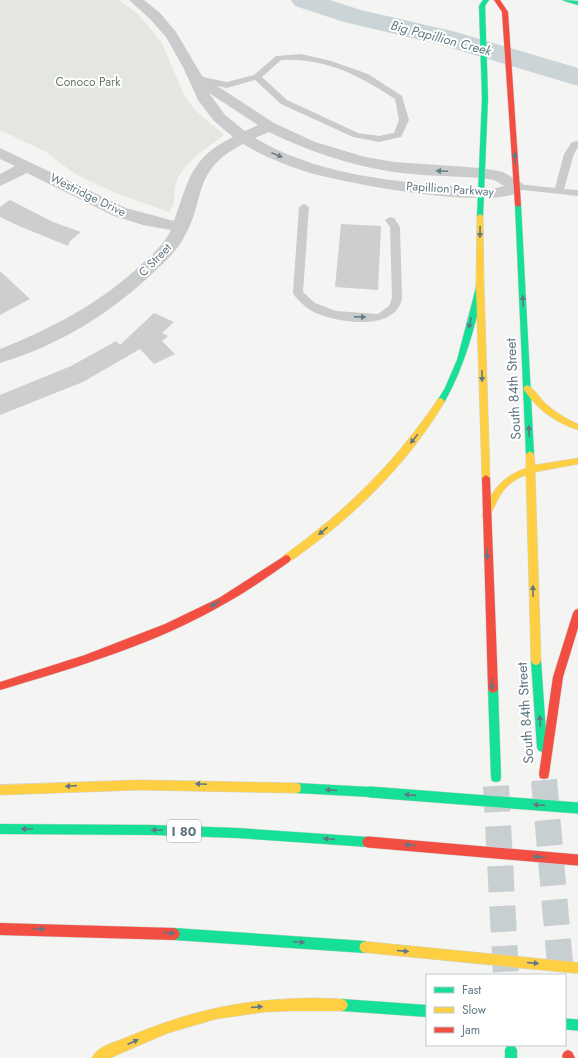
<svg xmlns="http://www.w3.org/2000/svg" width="578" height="1058" viewBox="0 0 578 1058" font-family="Jost,sans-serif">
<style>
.green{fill:#e4e7e0}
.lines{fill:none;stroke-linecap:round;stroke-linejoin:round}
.river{fill:#cbd5d7;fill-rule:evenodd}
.building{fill:#cdcfce}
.primary-tunnel{stroke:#c8cfd1;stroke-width:26;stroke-dasharray:26 14;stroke-linecap:butt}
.fast-casing{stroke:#d0d2d2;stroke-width:1}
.slow-casing{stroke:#d0d2d2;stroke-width:1}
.jam-casing{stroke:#d0d2d2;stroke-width:1}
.lane{fill:#cacbcc;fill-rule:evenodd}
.street{fill:#cacbcc;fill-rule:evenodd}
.fast{fill:#16e098;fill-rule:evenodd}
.slow{fill:#ffcf43;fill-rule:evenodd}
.jam{fill:#f24e42;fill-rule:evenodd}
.fast-bridge-casing{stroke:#d0d1d1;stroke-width:12;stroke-linecap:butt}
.slow-bridge-casing{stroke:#d0d1d1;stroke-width:12;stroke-linecap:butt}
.jam-bridge-casing{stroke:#d0d1d1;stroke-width:12;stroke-linecap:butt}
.fast-bridge{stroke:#16e098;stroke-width:11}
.slow-bridge{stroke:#ffcf43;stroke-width:11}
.jam-bridge{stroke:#f24e42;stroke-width:11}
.oneway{fill:#677c88}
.oneway2{fill:#627884}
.labels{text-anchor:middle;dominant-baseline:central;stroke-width:4;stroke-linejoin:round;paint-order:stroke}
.far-park-label{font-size:12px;fill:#697a61;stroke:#fff}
.far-street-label{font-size:12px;fill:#627884;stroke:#fff}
.far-water-label{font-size:13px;font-style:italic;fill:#5e7b81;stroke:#fff}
.shield{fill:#fff;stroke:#91a0a9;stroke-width:1}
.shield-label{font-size:13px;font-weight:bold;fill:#627884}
.street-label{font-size:14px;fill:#627884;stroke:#fff}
</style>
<rect width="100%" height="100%" fill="#f4f4f2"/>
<path class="green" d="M0 0H119L139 15 162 43 184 95 195 110 224 135C207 148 183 162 176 183 173 193 176 204 169 212L118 194 85 179 72 172 46 152 0 130Z"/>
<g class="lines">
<path class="river" d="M291 0H330L361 10 456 32 578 68V86L438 44 344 22 295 6Z"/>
</g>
<g class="building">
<path d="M10 200 53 222 81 232 70 241 68 246 19 226 0 217V207Z"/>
<path d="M341 224 381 226 378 290 335 287Z"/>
<path d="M0 271 30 299 0 315Z"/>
<path d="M154 313 174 322 162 333 168 336 162 341 175 354 154 364 140 349 83 382 0 415V395L71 366 116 341 120 345Z"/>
</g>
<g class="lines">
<g class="primary-tunnel">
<path d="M544 780 561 975"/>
<path d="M496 786 506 975"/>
</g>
<defs>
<g id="fast">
<path d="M483 0H489L485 6 488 98 483 216 480 218 477 216 482 98 479 6Z"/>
<path d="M563 0 578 1V5L564 1Z"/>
<path d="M518 203 521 205 534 454 530 457 526 454 515 205Z"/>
<path d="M477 284H483L484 286C475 327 465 366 444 403H438L437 401 445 388 457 360Z"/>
<path d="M536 657 539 658 541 661 547 747 546 750 542 752 538 750 537 747 531 661 533 658Z"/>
<path d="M493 683 497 685 498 688 501 777 500 781 496 782 492 781 491 777 488 688 489 685Z"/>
<path d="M296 783 370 787 374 788 375 792 374 796 370 797 296 793 292 792 291 788 292 784Z"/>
<path d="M0 824 154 825 237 828 368 837 372 838 374 842 372 846 368 847 237 838 154 835 0 834Z"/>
<path d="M174 928 365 941 369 943 371 947 369 951 365 953 174 940 170 938 168 934 170 930Z"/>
<path d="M342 999 427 1005V1017L342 1011 338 1009 336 1005 338 1001Z"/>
<path d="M514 1045 517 1050V1058H505V1050L507 1046Z"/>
</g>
<g id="slow">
<path d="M480 214 483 216 484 286 490 478 486 481 482 478 476 286 477 216Z"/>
<path d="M527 385C534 388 540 398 545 403 555 412 566 419 578 424V430C556 423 535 408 523 388Z"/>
<path d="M441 398 445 401C411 459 361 510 306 550 300 554 290 564 283 562L281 559 283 556C345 512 395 463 438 399Z"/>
<path d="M530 451 534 454 535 465 578 458V464L535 472 541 661 539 664 536 665 533 664 531 661 526 475C502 484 500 497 489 517H483L482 515C491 491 501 477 526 468V454Z"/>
<path d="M139 780 296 783 300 784 301 788 300 792 296 793 139 790 0 795V785Z"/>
<path d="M314 998 342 999 346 1001 348 1005 346 1009 342 1011H289L264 1012 216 1019 168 1033 110 1058H92C96 1047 115 1042 125 1038 192 1010 242 999 314 998Z"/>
</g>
<g id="jam">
<path d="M494 0H500L508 12 521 205 518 207 515 205 502 12Z"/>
<path d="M486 475 490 478 498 688 497 691 493 693 489 691 488 688 482 478Z"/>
<path d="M286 555 289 556 291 559 289 562C269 576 248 591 226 603 156 644 77 667 0 690V682L85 655 165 624 219 598Z"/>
<path d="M578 609V628L563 677 549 774 548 778 544 779 540 778 539 774 553 677 573 613 575 610Z"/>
<path d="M0 923 174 928 178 930 180 934 178 938 174 940 0 935Z"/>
<path d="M568 1050 572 1052 575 1058H563L562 1056 564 1052Z"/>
</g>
</defs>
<use href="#fast" class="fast-casing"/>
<use href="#slow" class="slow-casing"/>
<use href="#jam" class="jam-casing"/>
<g class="lane">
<path d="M301 54 331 61 368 74 402 96 409 120 401 137 379 142 353 137 281 104 255 80 227 88 194 81 193 79 197 76 227 82 254 75 276 56ZM281 60C326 58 358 75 395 99L399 120 394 133 379 136 358 133 287 100 262 77Z"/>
<path d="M578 141V147L574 154 564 189 578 190V196L514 189 512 187 517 184 555 188 564 154 572 142Z"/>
<path d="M304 204 309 207 303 292 315 303 336 311 378 314 389 306 392 298 390 227 385 220 390 217 394 218 400 227 402 298C396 332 339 323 316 313 307 309 301 303 294 295L293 293 299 207Z"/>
</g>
<path class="street" d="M129 0H144L160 13 176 32 202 76 274 123 315 142 365 157 394 162 481 168 499 171 505 173 523 184 525 187C506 215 340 182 307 172 285 165 263 156 243 144 189 172 208 199 182 241 175 252 166 261 156 270 113 312 58 346 0 363V349C53 328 102 302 143 263 154 253 164 244 171 230L143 225 114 216 27 173 0 186V174L15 166 0 159V148L126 208 174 221C189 180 190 158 233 137L214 121 198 100 183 67 166 37 150 19ZM209 93 258 125 245 131 225 115ZM269 132C308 151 349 165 393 172 422 176 452 176 481 178L494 180 504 186C488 192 469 187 452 186 385 181 314 173 255 138Z"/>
<use href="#fast" class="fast"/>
<use href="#slow" class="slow"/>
<use href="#jam" class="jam"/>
<defs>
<g id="fast-bridge">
<path d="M370 792 578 808"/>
<path d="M565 1024 578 1025"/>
</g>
<path id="slow-bridge" d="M365 947 578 968"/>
<path id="jam-bridge" d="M368 842 578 860"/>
</defs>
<use href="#fast-bridge" class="fast-bridge-casing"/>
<use href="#slow-bridge" class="slow-bridge-casing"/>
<use href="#jam-bridge" class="jam-bridge-casing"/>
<use href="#fast-bridge" class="fast-bridge"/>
<use href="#slow-bridge" class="slow-bridge"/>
<use href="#jam-bridge" class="jam-bridge"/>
</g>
<defs><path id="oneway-solid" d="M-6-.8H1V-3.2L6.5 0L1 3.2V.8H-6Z"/></defs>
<g class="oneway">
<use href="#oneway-solid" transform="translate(277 155) rotate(22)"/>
<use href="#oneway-solid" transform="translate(442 171) rotate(-177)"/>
<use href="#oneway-solid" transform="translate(360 317) rotate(1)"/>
</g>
<g class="oneway2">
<use href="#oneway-solid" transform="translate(515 158) rotate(-93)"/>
<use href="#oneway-solid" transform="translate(480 232) rotate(91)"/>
<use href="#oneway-solid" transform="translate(523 301) rotate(-93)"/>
<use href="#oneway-solid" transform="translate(470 323) rotate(104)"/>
<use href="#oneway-solid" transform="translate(482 376) rotate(89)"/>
<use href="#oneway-solid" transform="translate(529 431) rotate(-93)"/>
<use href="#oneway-solid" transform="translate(414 439) rotate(129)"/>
<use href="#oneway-solid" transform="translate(323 531) rotate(140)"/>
<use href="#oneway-solid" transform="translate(487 554) rotate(88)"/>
<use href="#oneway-solid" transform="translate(533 591) rotate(-91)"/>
<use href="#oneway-solid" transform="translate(215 604) rotate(150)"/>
<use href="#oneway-solid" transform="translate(492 684) rotate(88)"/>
<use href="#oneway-solid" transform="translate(540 721) rotate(-94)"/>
<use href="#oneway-solid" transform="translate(201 784) rotate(-178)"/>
<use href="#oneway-solid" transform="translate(71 786) rotate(176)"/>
<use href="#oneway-solid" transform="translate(331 790) rotate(-176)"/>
<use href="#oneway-solid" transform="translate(410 795) rotate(-176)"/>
<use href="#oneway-solid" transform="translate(539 805) rotate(-176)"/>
<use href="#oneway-solid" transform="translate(27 829) rotate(180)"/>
<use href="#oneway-solid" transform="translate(157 830) rotate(-178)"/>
<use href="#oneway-solid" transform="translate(329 839) rotate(-176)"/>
<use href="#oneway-solid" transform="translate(410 845) rotate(-175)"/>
<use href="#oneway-solid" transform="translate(539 857) rotate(-175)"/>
<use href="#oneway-solid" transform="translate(39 929)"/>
<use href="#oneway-solid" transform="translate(169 933) rotate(3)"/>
<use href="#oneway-solid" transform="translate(299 942) rotate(4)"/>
<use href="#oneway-solid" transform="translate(403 951) rotate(5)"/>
<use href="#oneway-solid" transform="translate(533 963) rotate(5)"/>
<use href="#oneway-solid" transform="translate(257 1007) rotate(-5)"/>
<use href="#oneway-solid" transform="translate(133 1042) rotate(-24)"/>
</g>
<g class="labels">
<g class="far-park-label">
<text x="88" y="82">Conoco Park</text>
</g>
<g class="far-street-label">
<text transform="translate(450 189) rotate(4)">Papillion Parkway</text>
<text transform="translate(88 195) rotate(26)">Westridge Drive</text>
<text transform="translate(155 260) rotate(-46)">C Street</text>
</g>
<g class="far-water-label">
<text transform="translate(441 38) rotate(15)">Big Papillion Creek</text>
</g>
<rect class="shield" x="167" y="820" width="34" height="22" rx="3"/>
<g class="shield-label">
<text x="184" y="831">I 80</text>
</g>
<g class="street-label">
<text transform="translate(513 389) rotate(-93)">South 84th Street</text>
<text transform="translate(525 713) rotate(-94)">South 84th Street</text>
</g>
</g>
<rect x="426" y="974" width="140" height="72" fill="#ffffff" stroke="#c0c9ce"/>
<rect x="434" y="987" width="20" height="6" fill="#16e098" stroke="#c0c9ce"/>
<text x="462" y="994" font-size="12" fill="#627884">Fast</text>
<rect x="434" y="1007" width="20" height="6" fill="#ffcf43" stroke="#c0c9ce"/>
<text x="462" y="1014" font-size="12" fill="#627884">Slow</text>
<rect x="434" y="1027" width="20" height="6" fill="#f24e42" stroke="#c0c9ce"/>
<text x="462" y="1034" font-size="12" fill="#627884">Jam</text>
</svg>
